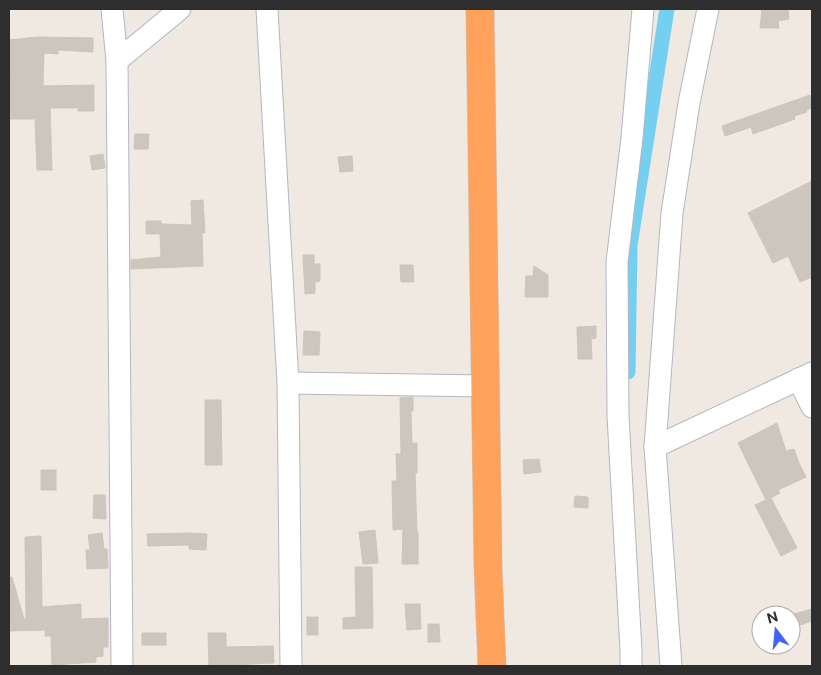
<svg xmlns="http://www.w3.org/2000/svg" width="821" height="675" viewBox="0 0 821 675" font-family="'Public Sans',sans-serif">
<style>
.lines{fill:none;stroke-linecap:round;stroke-linejoin:round}
.canal{stroke:#75cff0;stroke-width:15}
.building{fill:#cbc7bf;stroke:#cbc5ba}
.minor-casing{stroke:#b4b7c1;stroke-width:23}
.highway-casing{stroke:#c9c9c9;stroke-width:29}
.minor{stroke:#fff;stroke-width:21}
.highway{stroke:#ffa35c;stroke-width:28}
</style>
<rect width="100%" height="100%" fill="#efe9e1"/>
<g class="lines">
<path class="canal" d="M628 372 630 245 667 9"/>
</g>
<g class="building">
<path d="M762 9H788L789 19 778 21 779 28H760Z"/>
<path d="M37 37 93 38V52L58 50V54L44 53 43 86 94 85V111H78V108H50L52 170H37L35 119H9V86H10L9 40Z"/>
<path d="M810 95 812 108 806 110 807 112 794 116 795 119 753 134 751 127 725 136 722 126Z"/>
<path d="M135 134H149L148 149H134Z"/>
<path d="M103 154 105 168 92 170 90 156Z"/>
<path d="M352 156 353 171 340 172 338 157Z"/>
<path d="M812 181V277L800 282 788 256 773 263 748 213Z"/>
<path d="M203 200 205 233H202L203 266 131 269V260L161 257 160 234H146V221H161V224L192 225 191 201Z"/>
<path d="M303 255H314V264H320V281L315 282V293L305 294Z"/>
<path d="M400 265H413L414 282H401Z"/>
<path d="M534 266 548 275V297H525L526 276H533Z"/>
<path d="M596 326V338L591 339 592 359H578L577 327Z"/>
<path d="M304 331 320 332 319 355H303Z"/>
<path d="M413 397V411H411L412 443H417V473H415L417 532H418V564H402L403 529 393 530 392 481H397L396 454H401L400 398Z"/>
<path d="M205 400H221L222 465H205Z"/>
<path d="M777 423 786 451 794 449 799 463 806 477 778 490 780 493 771 498 797 548 781 556 755 505 766 500 738 443Z"/>
<path d="M539 459 541 472 524 474 523 460Z"/>
<rect x="41" y="470" width="15" height="20"/>
<path d="M94 495H105L106 519 93 518Z"/>
<path d="M575 496 588 497V508L574 507Z"/>
<path d="M375 530 378 563 363 564 359 532Z"/>
<path d="M102 533 104 549H107L108 568 87 569 86 550H90L88 535Z"/>
<path d="M186 533 207 534 206 550 189 549V545L148 546 147 534Z"/>
<path d="M41 536 42 607 81 604V619L108 618V647H103V656L96 657V662L52 665 51 636H45V630L9 631V577H12L24 619H26L25 537Z"/>
<path d="M355 567H372L373 628 343 629V618L356 617Z"/>
<path d="M405 604H420L421 629 407 630Z"/>
<path d="M812 609V621L797 626 794 614Z"/>
<rect x="307" y="617" width="11" height="18"/>
<path d="M428 624H439L440 642H428Z"/>
<rect x="142" y="633" width="24" height="12"/>
<path d="M208 633H226V647L273 646 274 663 209 666Z"/>
</g>
<g class="lines">
<defs>
<g id="minor">
<path d="M112 9 117 61 180 9"/>
<path d="M267 9 288 383 291 666"/>
<path d="M117 61 122 666"/>
<path d="M798 379 812 407"/>
<path d="M288 383 485 386"/>
<path d="M655 447 812 373"/>
<path d="M631 666V651L618 416 617 262 632 138 643 9"/>
<path d="M671 666 655 447 672 213 689 103 708 9"/>
</g>
<path id="highway" d="M480 9 488 567 492 666"/>
</defs>
<use href="#minor" class="minor-casing"/>
<use href="#highway" class="highway-casing"/>
<use href="#minor" class="minor"/>
<use href="#highway" class="highway"/>
</g>
<rect width="821" height="675" fill="none" stroke="#2e2e2e" stroke-width="20"/>
<g transform="translate(776 630) rotate(344)"><circle r="24" fill="#ffffff" stroke="#ababab"/>
<path d="M0-4L9 19L0 12L-9 19Z" fill="#4264fb"/>
<text y="-8" font-size="14" font-weight="bold" text-anchor="middle" fill="#2e2e2e">N</text>
</g>
</svg>
